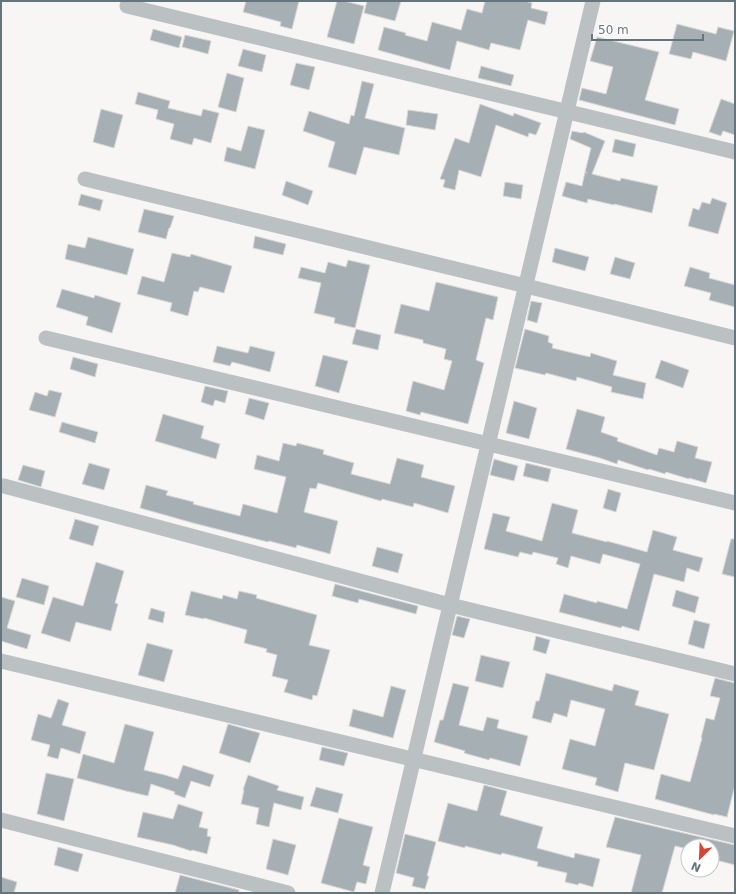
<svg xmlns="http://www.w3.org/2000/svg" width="736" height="894" viewBox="0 0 736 894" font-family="'DejaVu Sans',sans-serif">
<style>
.building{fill:#a6afb3;stroke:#d8d8d6}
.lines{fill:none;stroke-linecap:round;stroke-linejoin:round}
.minor{stroke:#bbc1c3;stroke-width:15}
</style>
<rect width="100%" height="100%" fill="#f7f6f4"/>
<g class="building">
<path d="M246 1H299L292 29 280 26 281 22 243 12Z"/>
<path d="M337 1H344L364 6 354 44 327 37Z"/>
<path d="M367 1H401L395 21 364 13Z"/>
<path d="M485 1H525L532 3 531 8 548 12 545 25 528 20 520 50 491 43 489 50 457 41 450 70 378 50 384 27 406 33 405 35 427 41 432 22 461 30 467 9 482 13Z"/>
<path d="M677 24 716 34 718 27 734 31 726 61 693 52 691 59 669 54Z"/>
<path d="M153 29 182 37 179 48 150 40Z"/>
<path d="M185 35 211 41 208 54 182 47Z"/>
<path d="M597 37 659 52 645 100 679 109 675 125 579 100 582 88 606 94 613 67 590 61Z"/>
<path d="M243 49 266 55 262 72 238 66Z"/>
<path d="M296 63 315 67 309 90 290 85Z"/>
<path d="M481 66 514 75 511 86 478 78Z"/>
<path d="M227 73 244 78 236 112 218 107Z"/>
<path d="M362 81 374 84 365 118 405 128 399 155 364 147 356 175 328 167 335 142 303 131 309 111 349 124 351 115 354 116Z"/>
<path d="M138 92 170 101 168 108 201 116 203 109 219 113 211 143 194 138 192 145 170 139 174 124 156 119 158 110 135 104Z"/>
<path d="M721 99 735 104V135L723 131 721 136 709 132Z"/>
<path d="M480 104 513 116 514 113 541 123 536 135 529 133 528 137 496 125 481 177 459 170 455 190 443 187 445 180 440 179 455 138 469 143Z"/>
<path d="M101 109 123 115 114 148 93 142Z"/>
<path d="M408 110 438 114 435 130 406 125Z"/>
<path d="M248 126 265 130 255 169 224 161 227 147 241 151Z"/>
<path d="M572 131 583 133 584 132 605 141 592 174 620 181 621 178 658 186 652 213 614 204V205L588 199 587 203 562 196 566 182 582 186 585 172 587 173 585 172 591 148 570 139Z"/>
<path d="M615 139 636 144 633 157 612 152Z"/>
<path d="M286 181 313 191 308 205 282 195Z"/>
<path d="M505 182 523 185 521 199 503 196Z"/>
<path d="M81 194 103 200 100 211 78 205Z"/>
<path d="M712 198 727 203 718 234 688 226 693 208 699 210 702 202 710 204Z"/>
<path d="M144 209 174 216 170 228H169L166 239 138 232Z"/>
<path d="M255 236 286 244 283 255 253 248Z"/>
<path d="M88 237 134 249 127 275 65 259 68 244 85 248Z"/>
<path d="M555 248 589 257 585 271 552 262Z"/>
<path d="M172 253 190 257 191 254 232 266 224 293 200 287 198 292 194 291 188 316 170 311 172 303 137 294 142 276 164 282Z"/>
<path d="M615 257 635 263 630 279 610 274Z"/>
<path d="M348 260 370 265 355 328 334 323 335 318 314 313 321 283 298 278 301 267 325 273 328 262 346 267Z"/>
<path d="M690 267 710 273 709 278 735 285V307L709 300 711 293 684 286Z"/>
<path d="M436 282 498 297 493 320 486 318 476 360 484 363 468 424 421 412 420 415 406 411 413 381 444 390 452 361 444 359 446 349 423 343V340L394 333 401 304 429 311Z"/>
<path d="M62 289 94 298 95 295 121 303 112 333 86 325 88 317 56 307Z"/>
<path d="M531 301 542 303 537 323 527 320Z"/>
<path d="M356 329 381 335 378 350 352 344Z"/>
<path d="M525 329 549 336 548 342 553 344 552 348 590 357 591 353 617 361 613 375 646 383 643 399 611 392 612 387 577 377 576 381 546 373 545 375 515 368Z"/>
<path d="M217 346 248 353 250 346 275 352 270 372 232 362 230 366 213 362Z"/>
<path d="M323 355 348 361 339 393 315 386Z"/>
<path d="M73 357 98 364 95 377 70 369Z"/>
<path d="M661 360 689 370 683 388 655 378Z"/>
<path d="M205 386 228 391 225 403 215 400 213 406 201 402Z"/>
<path d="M49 390 62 393 55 417 29 410 35 392 47 396Z"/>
<path d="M249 398 269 403 264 420 245 414Z"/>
<path d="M514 401 537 408 529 439 506 433Z"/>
<path d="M577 409 605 417 601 432 618 438 617 441 657 455 659 448 674 452 677 441 698 447 695 458 712 462 706 483 689 478V479L666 472 665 474 649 469 648 470 618 460 617 464 600 458 566 449Z"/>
<path d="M163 414 204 426 201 438 220 444 216 459 155 441Z"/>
<path d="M62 422 98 432 95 443 59 432Z"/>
<path d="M283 443 296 446 297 443 324 450 323 454 354 463 351 474 390 484 397 458 424 465 421 477 455 486 448 513 414 503 413 507 382 499 381 501 318 483 316 489 310 488 304 512 338 521 330 554 297 545 296 548 269 541 268 542 193 523 140 508 146 485 168 491 166 495 194 502 193 504 240 516 243 504 277 513 286 477 254 469 257 455 279 461Z"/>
<path d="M494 459 518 466 514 481 490 475Z"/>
<path d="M89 463 110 469 104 490 82 484Z"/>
<path d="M526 463 551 469 548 482 523 476Z"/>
<path d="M23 465 45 471 41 487 18 480Z"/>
<path d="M608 489 621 493 616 512 603 508Z"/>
<path d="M552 503 578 510 572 533 607 542V541L647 552 653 530 677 537 673 550 703 558 699 572 687 568 684 582 654 574 639 631 622 626 621 628 559 612 564 594 597 603V601L627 609 640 564 603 554 600 564 571 556 568 568 556 564 558 558 533 552 532 555 520 552 518 557 484 549 493 513 510 517 506 531 542 541Z"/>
<path d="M75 519 99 526 93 546 69 539Z"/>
<path d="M731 539H735V577L722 574Z"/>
<path d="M377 547 403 554 398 573 372 566Z"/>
<path d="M96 562 124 571 115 603 118 604 111 631 76 622 70 642 41 633 53 597 83 606Z"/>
<path d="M22 578 49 586 44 605 16 597Z"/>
<path d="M335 584 418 606 416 614 359 599 358 603 332 596Z"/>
<path d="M676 590 699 597 695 613 672 606Z"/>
<path d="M191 591 222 599 223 595 237 599 239 591 257 595 256 598 317 615 309 645 330 650 317 696 313 695 312 700 284 692 288 680 272 676 277 655 266 652 267 649 244 643 247 630 204 618V619L185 615Z"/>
<path d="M1 597 15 601 7 628 31 635 27 649 1 641Z"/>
<path d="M151 608 165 612 163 623 148 619Z"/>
<path d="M457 616 470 619 464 638 452 635Z"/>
<path d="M694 620 710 624 704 649 688 644Z"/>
<path d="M536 636 550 640 546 654 533 650Z"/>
<path d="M147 643 173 650 164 682 138 675Z"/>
<path d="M481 655 510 662 503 688 475 681Z"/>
<path d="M546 673 612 691 614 684 639 691 635 705 669 714 654 770 625 763 618 792 595 785 597 778 562 769 570 739 595 746 605 709 571 700 567 717 554 713 551 723 532 718 536 701H539Z"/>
<path d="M715 678 735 683V785L727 817 714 814V815L655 799 661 774 690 782 702 738H701L706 718 714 720 720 698 710 696Z"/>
<path d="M453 683 469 687 459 725 483 731 487 717 499 720 497 728 528 736 520 766 490 758 489 760 464 753 465 751 434 742 440 720H443Z"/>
<path d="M391 686 406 690 393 738 349 726 353 709 383 717Z"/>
<path d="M58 699 69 703 62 725 86 732 80 754 61 748 58 759 47 756 50 745 31 740 38 714 51 718Z"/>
<path d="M125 724 154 732 144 770 165 775 178 779 183 765 214 775 210 787 191 781 185 798 174 794 175 792 151 784 148 796 126 791 77 778 83 754 114 763Z"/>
<path d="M228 724 260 733 250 763 219 753Z"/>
<path d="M322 747 348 753 344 766 319 760Z"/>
<path d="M46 773 74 779 64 821 37 814Z"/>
<path d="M248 775 279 786 277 790 304 797 301 810 274 803 269 827 256 824 259 808 241 804 244 790H243Z"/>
<path d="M484 785 507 791 500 815 543 827 537 848 574 858 575 853 600 859 593 887 579 883 578 885 565 882 567 873 537 866 538 862 502 853 501 855 465 846V848L438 841 448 803 477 811Z"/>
<path d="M316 787 343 794 338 813 310 806Z"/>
<path d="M178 804 203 812 199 827 208 829 207 836 211 837 207 854 192 850 191 851 173 845 137 837 143 812 173 819Z"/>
<path d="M615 817 735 845V865L712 859V846H688V849L675 846 662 893H631L641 855 606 847Z"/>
<path d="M339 818 373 827 363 865 370 867 366 884 357 882 354 892 321 883Z"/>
<path d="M405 834 436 842 427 876H429L425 889 412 886 414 878 396 873Z"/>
<path d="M273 839 296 845 288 875 266 869Z"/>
<path d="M58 847 83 854 78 872 54 865Z"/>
<path d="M180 875 239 890V893H175Z"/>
<path d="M1 877 17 882 14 893H1Z"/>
</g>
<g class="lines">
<g class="minor">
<path d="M127 6 735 152"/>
<path d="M85 179 526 286 735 338"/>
<path d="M46 338 735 503"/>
<path d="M4 486 450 605 735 674"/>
<path d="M1 661 735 836"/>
<path d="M1 820 288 893"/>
<path d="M382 893 593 1"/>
</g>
</g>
<rect width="736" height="894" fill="none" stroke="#64757d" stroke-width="4"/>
<g transform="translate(700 858) rotate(204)"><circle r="19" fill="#ffffff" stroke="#c1c8cb"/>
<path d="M0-3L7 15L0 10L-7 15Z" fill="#d84433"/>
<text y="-6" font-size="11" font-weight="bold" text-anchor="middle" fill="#64757d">N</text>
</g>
<path d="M592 34v6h111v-6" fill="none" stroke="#64757d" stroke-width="2"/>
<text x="598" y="34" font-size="12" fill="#64757d" stroke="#ffffff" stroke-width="3" paint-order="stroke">50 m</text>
</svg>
